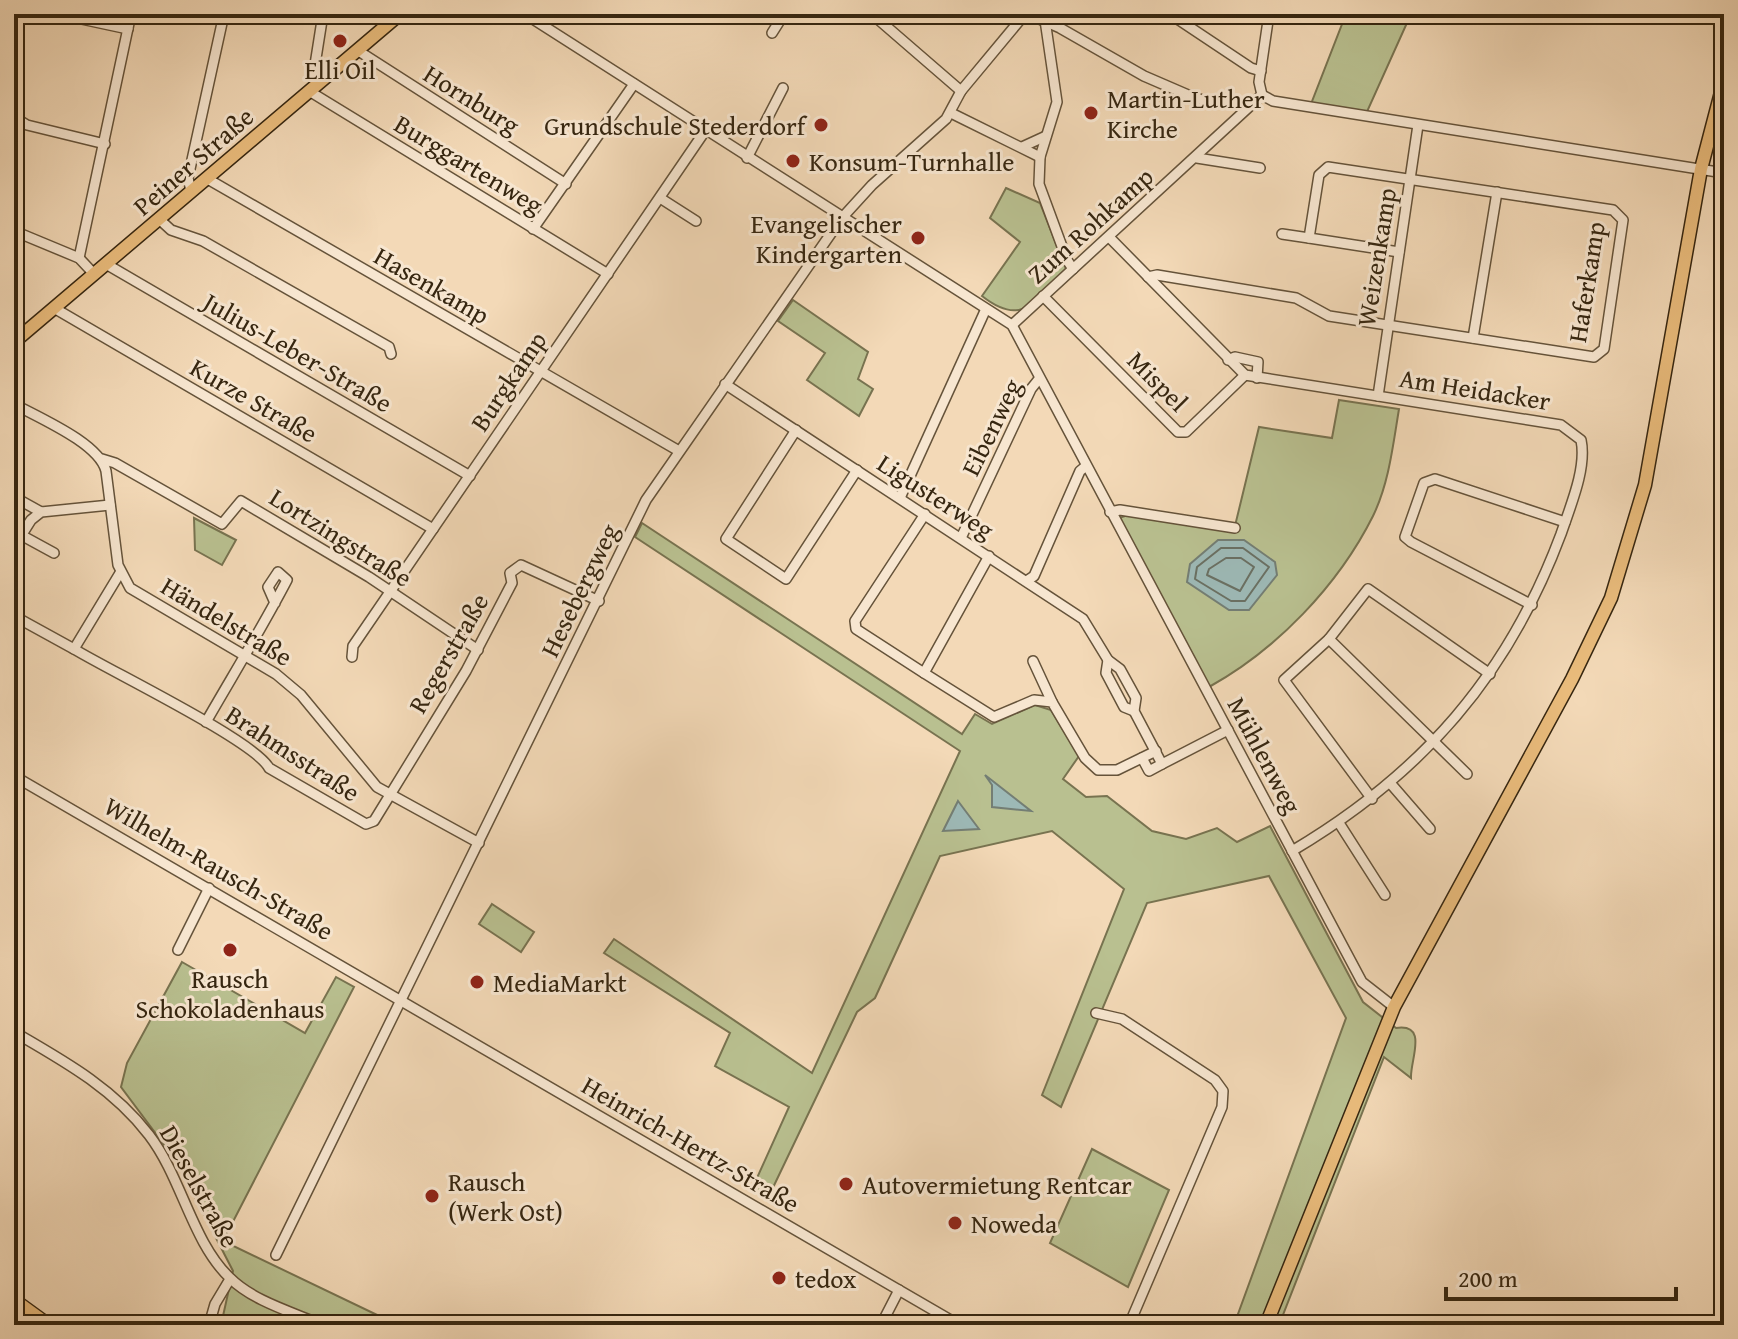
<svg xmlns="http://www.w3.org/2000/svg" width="1738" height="1339" viewBox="0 0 1738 1339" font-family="'Gentium Book Plus',serif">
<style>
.green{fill:#b9c090;stroke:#787350;stroke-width:2}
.water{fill:#9db9b6;stroke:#747e74;stroke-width:2}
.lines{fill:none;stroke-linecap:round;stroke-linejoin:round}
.shore{stroke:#6a7063;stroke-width:2}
.minor-casing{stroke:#65533a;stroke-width:12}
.major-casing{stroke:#362610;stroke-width:15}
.highway-casing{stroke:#362610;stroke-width:17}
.minor{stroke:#f7e6d0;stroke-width:9}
.major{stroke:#eabc7c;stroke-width:12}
.highway{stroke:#eabc7c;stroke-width:14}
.poi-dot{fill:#8f2418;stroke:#f7e6d0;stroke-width:3}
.labels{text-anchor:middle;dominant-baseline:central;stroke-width:6;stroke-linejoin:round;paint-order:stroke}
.poi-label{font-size:26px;fill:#362610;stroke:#f7e6d0;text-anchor:start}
.street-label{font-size:26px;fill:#362610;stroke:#f7e6d0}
</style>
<rect width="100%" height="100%" fill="#f3d9b7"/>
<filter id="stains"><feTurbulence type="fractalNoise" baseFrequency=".0025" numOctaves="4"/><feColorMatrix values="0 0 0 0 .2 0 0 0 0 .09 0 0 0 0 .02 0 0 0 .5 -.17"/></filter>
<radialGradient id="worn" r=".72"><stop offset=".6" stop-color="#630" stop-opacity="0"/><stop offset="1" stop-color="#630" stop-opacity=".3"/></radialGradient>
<g class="green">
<path d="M1346 14H1411L1366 114 1311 104Z"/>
<path d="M1724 101V164C1704 151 1719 120 1724 101Z"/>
<path d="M1006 188 1040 203 1066 269C1035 299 1024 329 982 296L1020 242 990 218Z"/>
<path d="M793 300 868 352 858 379 873 389 859 416 807 380 825 353 778 321Z"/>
<path d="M1339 400 1399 409C1393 445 1389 483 1373 516 1338 586 1276 650 1209 687L1119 518 1128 515 1234 530 1259 427 1332 438Z"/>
<path d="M194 518 236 540 222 565 195 550Z"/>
<path d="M642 523 962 734 975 714 992 724 1035 705 1051 710 1079 756 1063 779 1086 797 1107 796 1152 831 1186 839 1217 828 1237 842 1270 826 1363 1002 1396 1028C1429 1023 1410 1060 1411 1078L1384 1057 1279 1325H1234L1346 1018 1269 876 1147 903 1061 1107 1042 1095 1124 889 1052 831 940 856 875 998 857 1012 768 1198 752 1189 789 1107 715 1066 730 1033 604 953 614 939 812 1073 960 751 635 537Z"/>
<path d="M492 904 534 932 521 952 479 924Z"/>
<path d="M182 962 305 1033 336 977 354 987 223 1241 398 1325H221L233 1271 177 1162 121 1087 127 1063Z"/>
<path d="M1092 1149 1169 1190 1128 1287 1050 1243Z"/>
</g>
<g class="water">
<path d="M1218 540H1244L1275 562 1277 575 1249 610H1229L1187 582 1190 564Z"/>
<path d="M985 775 1031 811 992 807V785Z"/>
<path d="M958 801 979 829 943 831Z"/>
</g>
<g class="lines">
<g class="shore">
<path d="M1221 548H1243L1269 567 1245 601H1231L1195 579 1197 567Z"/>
<path d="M1226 558H1241L1254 567 1240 591 1207 575 1209 569Z"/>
</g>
<defs>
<g id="minor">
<path d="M525 14 1012 325 1362 982 1394 1007"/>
<path d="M872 14 961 91"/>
<path d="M1028 14 1060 28 1144 76 1188 95 1202 100 1253 105"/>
<path d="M1170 14 1251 68 1261 71"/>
<path d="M72 17 128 29"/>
<path d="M1045 20 1057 102 1040 157 1039 184 1067 260 1073 269"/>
<path d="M772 33 784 14"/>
<path d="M357 50 566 184"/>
<path d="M318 84 314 71 323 14"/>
<path d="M309 91 608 274"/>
<path d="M1262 95 1273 101 1724 173"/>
<path d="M1262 95 1259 82 1269 14"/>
<path d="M951 113 1040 157"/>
<path d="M14 117 27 125 105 144"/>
<path d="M1022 147 1046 136"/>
<path d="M747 158 783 88"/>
<path d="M1197 158 1260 168"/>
<path d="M206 178 679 451"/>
<path d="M191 191 188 178 224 14"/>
<path d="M660 198 696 221"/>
<path d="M159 219 171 230 203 241 389 347 391 354"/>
<path d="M533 229 634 84"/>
<path d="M14 231 79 258 94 274"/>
<path d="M1282 234 1309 238"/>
<path d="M1109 237 1245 375 1561 425 1581 440C1587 468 1570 507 1561 534 1508 676 1422 774 1292 851"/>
<path d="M79 258 131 14"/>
<path d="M106 264 470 476"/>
<path d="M1148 277 1157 275 1296 298 1329 316 1594 357 1604 349 1623 220 1613 210 1328 167 1319 175 1309 238 1399 252"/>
<path d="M1043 296 1178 432H1186L1245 375"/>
<path d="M54 308 433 529"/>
<path d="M1012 325 1262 95"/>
<path d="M1473 338 1497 192"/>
<path d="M1228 360 1235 357 1258 362 1257 378"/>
<path d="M725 384 1083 619 1108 660 1120 669 1136 698 1134 711 1162 764 1228 730"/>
<path d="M1378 396 1418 125"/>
<path d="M14 404C39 418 99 443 106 471L118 565 130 588 276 674 301 695 377 787 479 843"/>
<path d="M796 430 726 539 786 579 857 470"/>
<path d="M102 459 115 463 222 524 241 501 369 577 478 650"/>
<path d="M14 497 41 512"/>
<path d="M900 498 985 311"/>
<path d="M1110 512 1120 510 1235 528"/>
<path d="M925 514 855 621 856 629 924 673 989 556"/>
<path d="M21 535 54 553"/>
<path d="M961 538 1031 389 1039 379"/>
<path d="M14 547 31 520 41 512 110 505"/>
<path d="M120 573 74 649C110 671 255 741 269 768L366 824 374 821 466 671 512 583 510 573 521 565 599 601"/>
<path d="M1028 580 1034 576 1080 471 1086 466"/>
<path d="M1532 605 1411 542 1405 537 1424 483 1435 479 1565 522"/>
<path d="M14 616 74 649"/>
<path d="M1329 639 1467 774"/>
<path d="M352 657 353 646 705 131"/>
<path d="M1108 660 1106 673 1124 707 1134 711"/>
<path d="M1033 661 1052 702"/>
<path d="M924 673 994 717 1034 700 1052 702 1085 758 1098 770H1117L1156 751"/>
<path d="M206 722C233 675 262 628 287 580L278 572 268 587 275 603"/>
<path d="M1142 758 1149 771 1162 764"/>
<path d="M14 776 959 1325"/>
<path d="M1391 784 1430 829"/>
<path d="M1372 799 1284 680 1329 639 1368 589 1490 674"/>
<path d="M1339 823 1385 895"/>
<path d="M178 950 209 888"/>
<path d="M1096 1013 1122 1019 1215 1080 1223 1091 1222 1107 1129 1325"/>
<path d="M14 1032C64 1061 113 1088 149 1135 182 1178 192 1242 230 1278 253 1301 292 1312 322 1325"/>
<path d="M276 1255 646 500 841 219 872 185 946 119 961 91 1025 14"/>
<path d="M209 1325 215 1304 230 1279"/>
<path d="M881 1325 899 1290"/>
</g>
<g id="major">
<path d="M14 342 400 14"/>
<path d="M1266 1325 1394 1007 1572 679 1611 598 1645 485 1701 169 1724 81"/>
</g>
<g id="highway">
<path d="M14 1301 47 1325"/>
<path d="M14 1321 20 1325"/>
</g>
</defs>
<use href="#minor" class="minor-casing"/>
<use href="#major" class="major-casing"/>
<use href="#highway" class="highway-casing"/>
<use href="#minor" class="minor"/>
<use href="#major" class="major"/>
<use href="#highway" class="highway"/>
</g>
<g class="poi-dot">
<circle cx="340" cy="41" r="8"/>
<circle cx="1091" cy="113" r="8"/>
<circle cx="821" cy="125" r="8"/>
<circle cx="793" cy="161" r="8"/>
<circle cx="918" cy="238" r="8"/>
<circle cx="230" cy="950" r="8"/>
<circle cx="477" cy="982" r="8"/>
<circle cx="846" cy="1184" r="8"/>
<circle cx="432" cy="1196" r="8"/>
<circle cx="955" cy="1223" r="8"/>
<circle cx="779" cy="1278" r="8"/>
</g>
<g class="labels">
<g class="poi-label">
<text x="340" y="69" text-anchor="middle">Elli Oil</text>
<text x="1107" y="98">Martin-Luther<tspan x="1107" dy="30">Kirche</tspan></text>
<text x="805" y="125" text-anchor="end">Grundschule Stederdorf</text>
<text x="809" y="161">Konsum-Turnhalle</text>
<text x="902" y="223" text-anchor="end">Evangelischer<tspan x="902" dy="30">Kindergarten</tspan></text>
<text x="230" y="978" text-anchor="middle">Rausch<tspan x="230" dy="30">Schokoladenhaus</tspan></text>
<text x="493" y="982">MediaMarkt</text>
<text x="448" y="1181">Rausch<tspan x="448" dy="30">(Werk Ost)</tspan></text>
<text x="862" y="1184">Autovermietung Rentcar</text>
<text x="971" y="1223">Noweda</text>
<text x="795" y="1278">tedox</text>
</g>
<g class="street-label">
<text transform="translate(472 99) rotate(32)">Hornburg</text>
<text transform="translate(193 161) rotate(-41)">Peiner Straße</text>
<text transform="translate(469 164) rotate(31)">Burggartenweg</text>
<text transform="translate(1090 225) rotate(-42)">Zum Rohkamp</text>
<text transform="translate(1376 257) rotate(-81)">Weizenkamp</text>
<text transform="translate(1586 282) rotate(-81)">Haferkamp</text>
<text transform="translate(432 285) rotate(30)">Hasenkamp</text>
<text transform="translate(298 352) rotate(30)">Julius-Leber-Straße</text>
<text transform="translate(508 381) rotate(-56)">Burgkamp</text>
<text transform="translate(1158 381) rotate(45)">Mispel</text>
<text transform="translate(1475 389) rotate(9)">Am Heidacker</text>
<text transform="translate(254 400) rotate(30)">Kurze Straße</text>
<text transform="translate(991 427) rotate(-64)">Eibenweg</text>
<text transform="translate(936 496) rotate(33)">Ligusterweg</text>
<text transform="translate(341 537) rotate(32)">Lortzingstraße</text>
<text transform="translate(579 590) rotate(-64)">Hesebergweg</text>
<text transform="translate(227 621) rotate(31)">Händelstraße</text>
<text transform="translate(448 653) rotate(-60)">Regerstraße</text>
<text transform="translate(293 753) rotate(33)">Brahmsstraße</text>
<text transform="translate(1265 755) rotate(62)">Mühlenweg</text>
<text transform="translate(219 868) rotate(30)">Wilhelm-Rausch-Straße</text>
<text transform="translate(691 1144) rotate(30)">Heinrich-Hertz-Straße</text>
<text transform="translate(200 1186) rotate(61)">Dieselstraße</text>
</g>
</g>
<rect width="1738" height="1339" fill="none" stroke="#f3d9b7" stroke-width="48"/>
<rect x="16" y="16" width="1706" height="1307" fill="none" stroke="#362610" stroke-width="4"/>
<rect x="24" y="24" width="1690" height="1291" fill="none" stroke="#362610" stroke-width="2"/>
<path d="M1446 1287v12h230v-12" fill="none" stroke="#362610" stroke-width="4"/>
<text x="1458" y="1287" font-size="24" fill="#362610" stroke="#f7e6d0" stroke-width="6" paint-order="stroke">200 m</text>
<rect width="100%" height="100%" filter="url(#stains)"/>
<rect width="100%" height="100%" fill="url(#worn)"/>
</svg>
